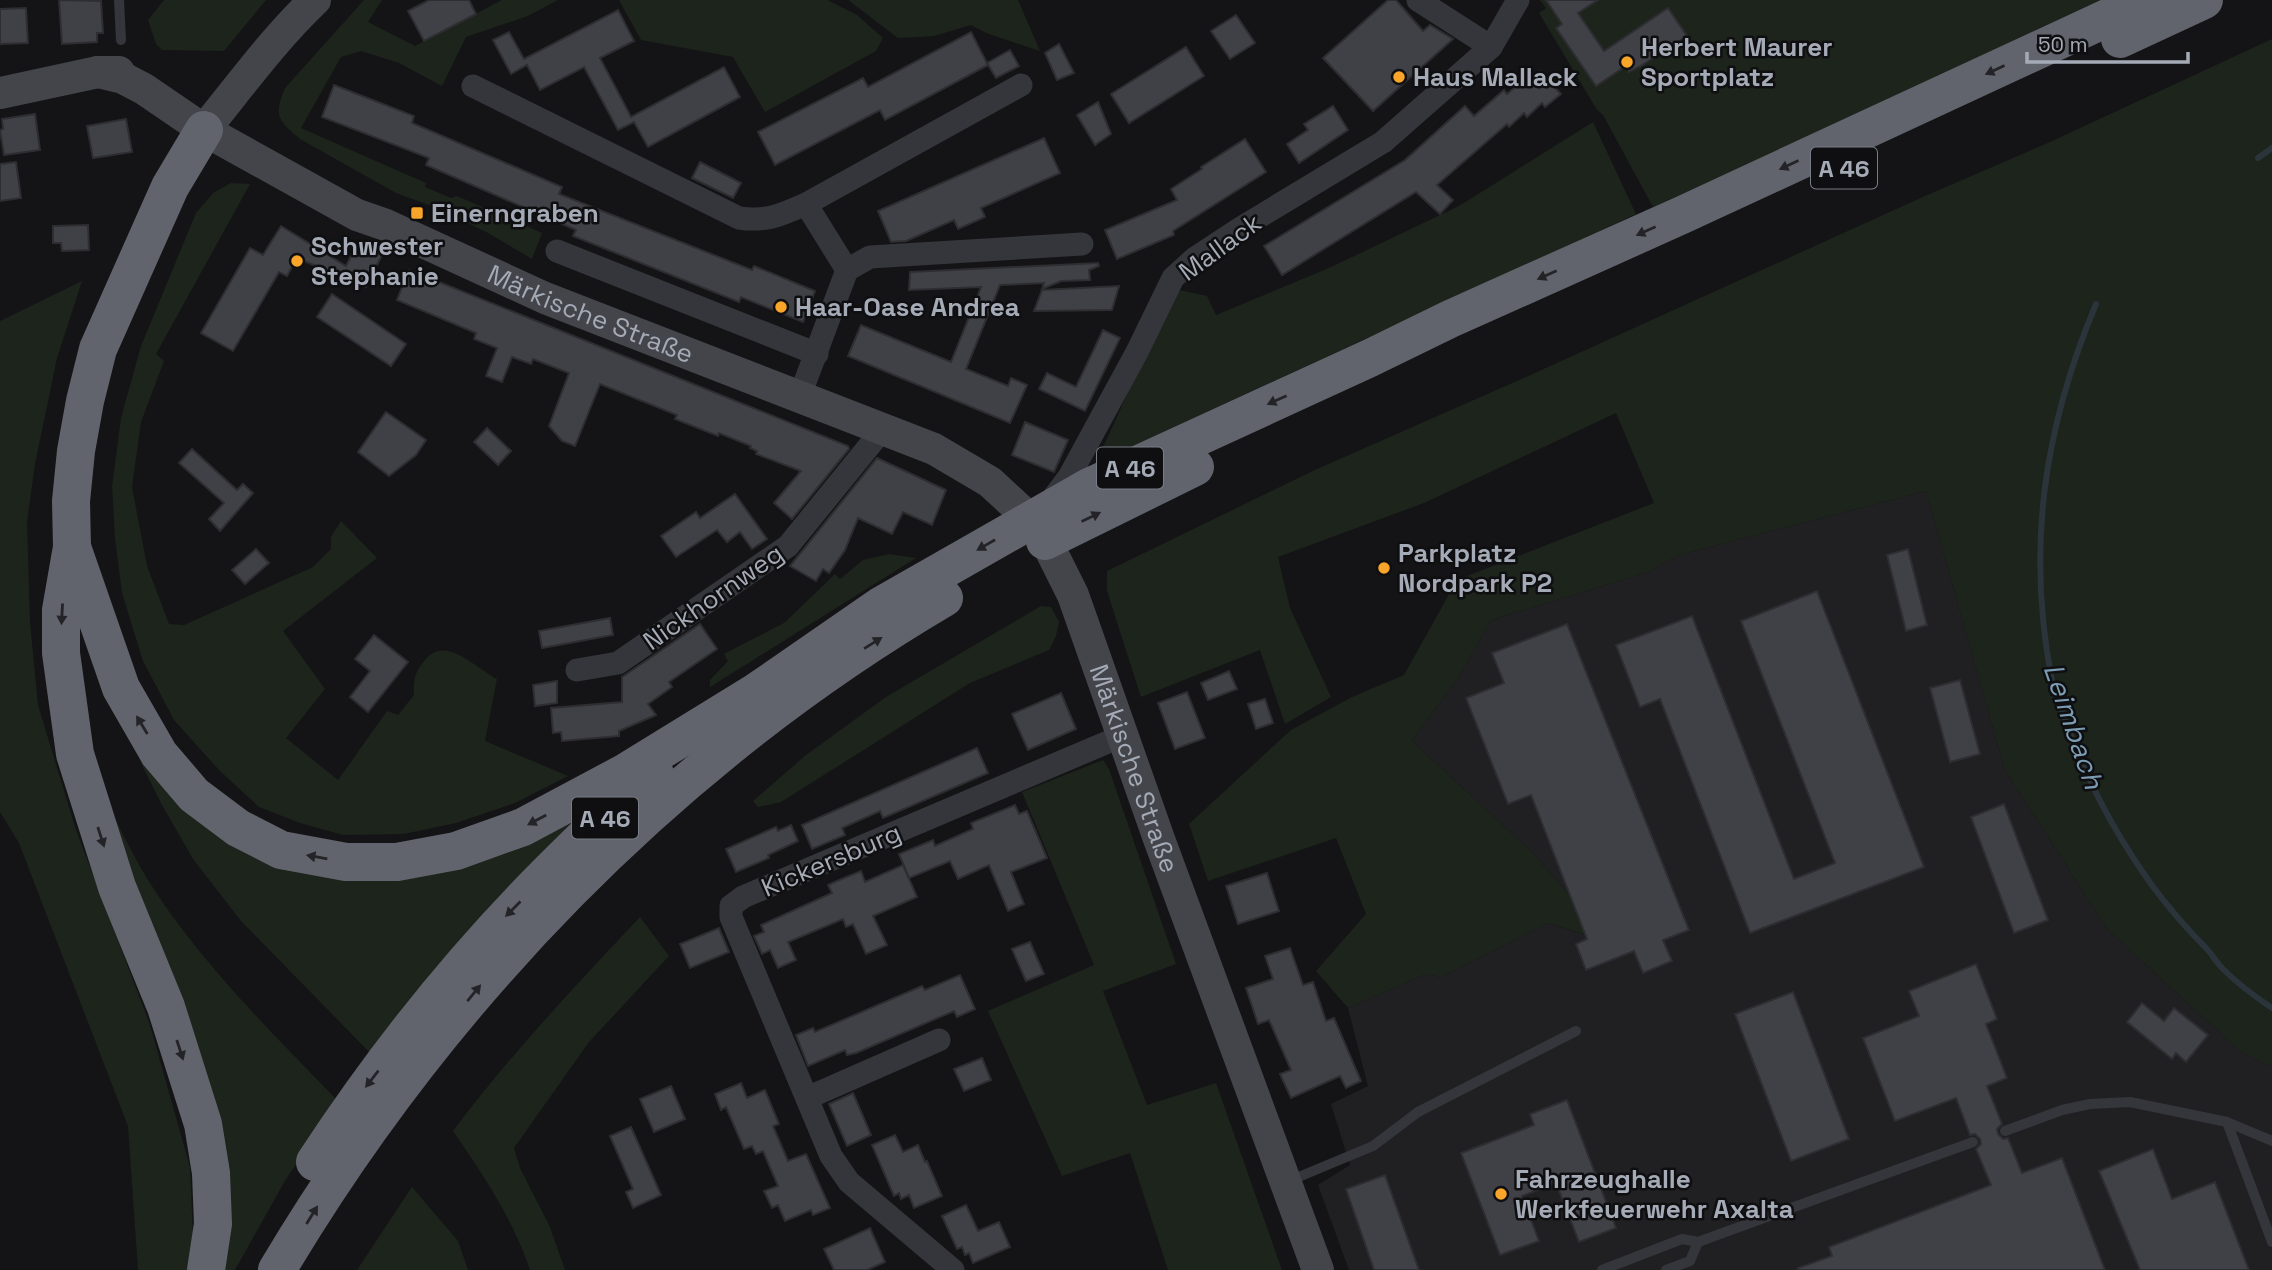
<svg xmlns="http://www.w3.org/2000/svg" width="2272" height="1270" viewBox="0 0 2272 1270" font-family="'Space Grotesk',sans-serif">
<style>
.built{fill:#202023}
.green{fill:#1c241c}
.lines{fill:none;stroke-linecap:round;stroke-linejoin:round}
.stream{stroke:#2a343a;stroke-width:6}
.building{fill:#404146;stroke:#2e2e32;stroke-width:2}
.lane{stroke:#35363b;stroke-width:10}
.street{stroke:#35363b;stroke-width:23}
.secondary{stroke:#43454b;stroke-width:32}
.highway{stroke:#61646c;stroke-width:38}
.oneway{fill:#242428}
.poi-dot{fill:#f8a52a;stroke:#0f0f11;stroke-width:2.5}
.labels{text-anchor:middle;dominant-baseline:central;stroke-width:5;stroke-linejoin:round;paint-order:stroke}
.shield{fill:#0f0f11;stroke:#787c84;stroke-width:2}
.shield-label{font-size:24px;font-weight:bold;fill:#a5abb6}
.poi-label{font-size:26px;font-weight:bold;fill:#a5abb6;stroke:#0f0f11;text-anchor:start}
.street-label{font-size:26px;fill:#a5abb6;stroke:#0f0f11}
.water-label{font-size:28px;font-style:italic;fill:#7b9cb3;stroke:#0f0f11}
</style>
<rect width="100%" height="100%" fill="#141416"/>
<path class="built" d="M1926 491 2005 770 2108 930 2241 1052 2272 1067V1270H1349L1318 1185 1350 1165 1331 1104 1368 1086 1348 1008 1426 974 1441 977 1548 923 1586 935 1573 899 1531 851 1412 741 1458 678 1491 620 1648 572 1679 555Z"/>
<g class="green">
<path d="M164 0H266L224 51 162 50 156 44 148 20Z"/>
<path d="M364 0H382L368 22 415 46 502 0H558L528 16 466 37 442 86 399 63 361 51 341 57 301 128 426 183 425 187 451 198 457 196 542 233 532 259 488 233 437 208 396 193 300 139C277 121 274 114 285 88Z"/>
<path d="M619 0H827L857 15 883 38 876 51 765 112 733 57 641 40Z"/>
<path d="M848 0H1018L1040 51 986 33 971 25 934 36 898 38Z"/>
<path d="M1540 0H2114L1653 207 1603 115 1597 110 1539 13 1546 8Z"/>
<path d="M2272 39V1067L2241 1052 2108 930 2005 770 1926 491 1679 555 1648 572 1491 620 1458 678 1412 741 1531 851 1573 899 1587 935 1548 923 1441 977 1426 974 1348 1008 1316 971 1366 914 1336 838 1208 881 1189 824 1291 730 1352 697 1404 675 1457 580 1654 503 1616 413 1424 503 1278 557 1290 608 1331 697 1285 724 1260 650 1141 697 1107 591V571L1317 469 1526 377 1925 196 2050 142Z"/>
<path d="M1593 122 1636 214 1096 463 1148 348 1179 290 1207 296 1216 315 1329 268 1459 206Z"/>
<path d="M231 183 250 184 156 354 164 361 141 422 132 487 147 566 169 624 184 625 313 567 331 549V537L341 521 377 558 283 631 325 689 286 738 338 780 387 711 398 715 414 695C413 679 415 672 425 660 446 634 476 669 497 679L485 741 568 776 515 803 456 823 404 834 343 835 300 823 259 807 219 770 174 720 143 661 122 593 115 538 112 487 121 418 141 346 196 213 213 193Z"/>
<path d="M82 281 57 358 35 464 27 522 30 622 38 705 76 830 150 1025 190 1167 193 1237 188 1270H138L128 1126 19 843 0 812V321Z"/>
<path d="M889 554 916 558 710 687V680L728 661 724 654 784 623 835 574 840 579 863 560Z"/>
<path d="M1041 606 1051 607 1059 622 1056 636 1049 650 970 683 781 802 758 807 753 801 806 755 886 697Z"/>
<path d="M118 702 145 749 318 871 611 794 376 1059 241 921 193 859 162 805 142 765Z"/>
<path d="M1103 760 1109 769 1176 964 1103 991 1147 1105 1216 1083 1282 1270H1168L1130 1153 1062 1176 988 1011 1094 965 1022 792Z"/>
<path d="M89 765C111 809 131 856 159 897 210 972 276 1037 339 1102L286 1179 235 1270H216L223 1211Z"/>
<path d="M640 917 669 956 589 1042 514 1148 520 1168 550 1227 565 1270H530C513 1219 484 1176 453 1131 510 1055 575 986 640 917Z"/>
<path d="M412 1187 458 1241 468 1270H357Z"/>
</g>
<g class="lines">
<g class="stream">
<path d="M2258 158 2272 148"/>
<path d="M2096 304C2044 428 2026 548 2052 681 2055 693 2060 704 2064 716 2084 776 2114 832 2151 884 2168 907 2186 928 2206 948 2212 954 2216 962 2223 969 2235 981 2257 998 2272 1008"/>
</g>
</g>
<g class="building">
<path d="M59 0 101 1 103 33H97V42L62 44Z"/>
<path d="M429 0H469L476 14 424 41 408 11Z"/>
<path d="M1388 0H1396L1423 31 1430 25 1453 39 1373 111 1323 58Z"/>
<path d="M1546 0H1598L1578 13 1604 51 1668 8 1687 36 1639 67 1629 72 1626 66 1596 86 1556 28 1562 24Z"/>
<path d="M26 8 28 43 0 44V9Z"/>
<path d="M618 10 634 41 600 58 631 117 724 67 740 97 648 147 634 122 618 130 584 67 540 90 527 65 511 74 493 40 509 32 524 59Z"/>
<path d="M1236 15 1255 43 1230 59 1211 31Z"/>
<path d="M971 32 988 65 885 120 880 110 775 165 758 132 863 78 868 87Z"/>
<path d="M1059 44 1074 73 1057 80 1045 53Z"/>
<path d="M1186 47 1204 76 1129 123 1111 94Z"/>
<path d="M1010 50 1019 66 996 78 987 63Z"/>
<path d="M1540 71 1561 94 1545 107 1542 103 1527 117 1524 113 1509 127 1507 124 1437 185 1453 200 1440 214 1416 192 1282 275 1264 246 1405 160 1465 106 1474 116 1504 90 1507 94 1522 81 1525 84Z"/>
<path d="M334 85 414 116 412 123 562 187 559 194 752 270 754 266 815 291 803 322 741 297 739 302 573 236 576 230 426 165 429 158 322 117Z"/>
<path d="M1098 102 1111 134 1095 145 1077 115Z"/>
<path d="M1333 106 1348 130 1299 163 1287 144 1308 130 1304 124Z"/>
<path d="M35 114 40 150 4 155 0 130 3 129 2 119Z"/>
<path d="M126 119 132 152 93 158 87 126Z"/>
<path d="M1044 138 1060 173 981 208 985 217 958 229 954 220 906 241 891 242 878 211Z"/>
<path d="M1245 139 1266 172 1173 231 1174 235 1117 259 1105 230 1177 200 1171 189 1202 169 1201 167Z"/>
<path d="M16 162 21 198 0 201V164Z"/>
<path d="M700 162 741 183 733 198 692 178Z"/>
<path d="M88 225 89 250 62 251 61 243H53V226Z"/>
<path d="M281 226 346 266 358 242 382 255 366 287 297 258 287 276 279 272 233 351 201 333 250 248 263 255Z"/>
<path d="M1098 263 1099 266 1089 270 1090 280 1061 281 1042 289 1044 283 1000 285 966 369 1008 386 1011 378 1027 385 1010 423 848 356 861 325 951 362 981 287 909 290 910 272Z"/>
<path d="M409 270 848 446 849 449 792 519 774 503 801 471 756 454 757 451 750 448 751 446 719 433 718 436 675 419 677 415 600 384 575 446 562 441 549 426 569 373 533 359 531 364 512 357 502 382 486 376 497 348 474 339 476 333 397 300Z"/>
<path d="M1119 286 1112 310 1034 311 1042 290Z"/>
<path d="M332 294 406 344 391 366 317 317Z"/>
<path d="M1103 330 1120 338 1085 411 1039 389 1047 373 1076 387Z"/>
<path d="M386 412 426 440 416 455 389 476 358 452Z"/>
<path d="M1025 422 1068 440 1054 472 1012 455Z"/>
<path d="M487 428 511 451 498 465 474 442Z"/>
<path d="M192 449 237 490 243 484 253 493 220 531 209 519 224 503 179 463Z"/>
<path d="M877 458 946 490 932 525 903 512 892 534 858 518 845 550 829 573 823 569 816 581 790 566Z"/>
<path d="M735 494 767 539 752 549 740 532 727 542 717 530 676 557 661 536 696 512 700 518Z"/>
<path d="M256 549 269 563 245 584 232 570Z"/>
<path d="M1908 549 1927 625 1906 631 1887 555Z"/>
<path d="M1817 591 1924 867 1750 933 1660 699 1640 707 1616 645 1692 616 1794 879 1835 863 1741 621Z"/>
<path d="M610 618 613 635 542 648 539 631Z"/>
<path d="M700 624 717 649 669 682 672 687 648 704 656 715 619 731V736L562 741 561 732 553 733 551 708 622 702V677Z"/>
<path d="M1567 624 1689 930 1663 940 1672 961 1643 973 1634 951 1586 970 1576 944 1587 939 1531 795 1508 804 1466 698 1504 683 1492 653Z"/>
<path d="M374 635 408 662 368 712 350 697 370 671 355 659Z"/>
<path d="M1229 671 1237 689 1208 700 1201 683Z"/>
<path d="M1960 680 1980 754 1950 762 1930 688Z"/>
<path d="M557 681V703L535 706 533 685Z"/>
<path d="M1187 692 1205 738 1175 749 1158 703Z"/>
<path d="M1061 693 1076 729 1028 750 1012 714Z"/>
<path d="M1265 699 1273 723 1256 729 1248 704Z"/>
<path d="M977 748 988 773 883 818 880 811 842 828 845 835 812 849 802 825Z"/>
<path d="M2004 804 2048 920 2014 933 1971 817Z"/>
<path d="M1015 805 1019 814 1027 811 1047 858 1011 872 1024 904 1008 911 989 865 958 879 950 861 909 878 899 854 933 840 935 846 973 829 971 823Z"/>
<path d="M791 825 798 841 768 855 769 858 736 872 726 849 776 827 778 831Z"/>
<path d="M903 865 917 897 873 916 887 945 866 954 853 924 846 927 843 919 788 942 796 960 778 968 770 950 762 954 754 936 764 932 761 925 832 893 828 885 844 878 861 871 865 882Z"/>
<path d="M1267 873 1279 911 1238 924 1226 886Z"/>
<path d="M719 928 729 952 690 968 680 944Z"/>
<path d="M1030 942 1044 974 1026 981 1012 949Z"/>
<path d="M1290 948 1303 985 1313 982 1326 1021 1334 1018 1361 1081 1346 1088 1340 1076 1291 1098 1280 1074 1291 1070 1269 1020 1258 1024 1246 988 1273 979 1265 956Z"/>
<path d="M1976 964 1997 1019 1986 1024 2007 1078 1987 1086 2002 1124 1997 1129 1998 1134 2003 1139 2008 1138 2022 1173 2062 1158 2105 1270H1798V1268L1832 1256 1829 1247 1991 1185 1976 1149 1981 1144 1980 1139 1975 1134 1970 1135 1956 1098 1895 1121 1863 1038 1919 1016 1909 991Z"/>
<path d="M960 975 975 1009 957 1017 954 1011 856 1053 847 1055 845 1050 808 1066 796 1035 813 1028 815 1032 922 986 925 990Z"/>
<path d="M1793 992 1849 1139 1791 1161 1735 1014Z"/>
<path d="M2142 1003 2164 1021 2174 1008 2208 1035 2186 1062 2176 1053 2172 1059 2127 1022Z"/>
<path d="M982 1058 991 1080 964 1091 954 1069Z"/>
<path d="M741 1083 747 1098 765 1090 779 1124 773 1126 788 1161 806 1154 830 1208 813 1215 811 1210 785 1221 778 1205 772 1208 764 1191 778 1186 763 1151 756 1154 752 1146 744 1149 726 1107 721 1110 715 1094Z"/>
<path d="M671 1086 685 1119 654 1132 640 1099Z"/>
<path d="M853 1093 871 1135 847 1146 829 1104Z"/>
<path d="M1567 1100 1616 1228 1579 1242 1556 1183 1522 1196 1539 1241 1500 1255 1461 1153 1534 1125 1530 1114Z"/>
<path d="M631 1127 661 1195 633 1208 626 1192 633 1189 610 1136Z"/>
<path d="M895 1135 903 1152 918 1145 925 1162 927 1161 942 1196 914 1208 909 1195 901 1199 899 1193 894 1196 872 1145Z"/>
<path d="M2153 1149 2172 1199 2215 1182 2249 1270H2140L2099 1171Z"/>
<path d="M1385 1175 1419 1270H1374L1346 1189Z"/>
<path d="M966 1205 978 1231 999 1222 1010 1247 973 1263 969 1253 965 1255 962 1247 957 1249 942 1216Z"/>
<path d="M870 1228 885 1262 867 1270H834L824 1249Z"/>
</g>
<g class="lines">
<g class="lane">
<path d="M119 0 121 40"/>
<path d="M2227 1122 2272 1242"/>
<path d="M2005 1131 2062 1110 2090 1104 2130 1102 2227 1122 2272 1141"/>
<path d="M1289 1181 1373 1146 1418 1112 1576 1031"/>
<path d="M1602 1270 1682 1239 1698 1242 1973 1142"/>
<path d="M1666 1270 1690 1261 1698 1242"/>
</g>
<g class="street">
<path d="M1418 0 1491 47"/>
<path d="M473 86 739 218C767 222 781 215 806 204L847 270"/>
<path d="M806 204 1021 85"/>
<path d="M557 251 817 354"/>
<path d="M799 398 847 270 870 257 1082 244"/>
<path d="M1051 501 1069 477 1137 352 1173 278 1195 258 1239 229 1383 142 1491 47 1518 0"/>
<path d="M577 670 618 663 788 546 883 429"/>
<path d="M807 1098 939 1040"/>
<path d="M953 1270 849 1182 831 1156 731 917V906L743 897 1122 736"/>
</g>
<g class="secondary">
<path id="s1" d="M98 72 123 78 144 89 204 130 357 215 386 225 545 298 934 449 990 482 1031 520 1046 541 1073 595 1159 839 1318 1270"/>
<path d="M0 93 98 72H119"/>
<path d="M204 130C240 86 273 40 315 0"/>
</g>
<g class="highway">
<path d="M2120 39 2204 0"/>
<path d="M204 130 170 187 98 349 85 401 76 451 71 501 72 547 61 610V653L75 754 117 887 166 1007 203 1124 211 1173 213 1224 206 1270"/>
<path d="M1045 541 1195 467"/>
<path d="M72 547 121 688 159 754 194 795 238 828 281 850 346 862H397L456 851 523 827 626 772 756 692 882 605 1089 487 1370 358 1450 319 1682 215 2146 0"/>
<path d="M315 1162C383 1058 461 960 549 872 583 838 617 804 656 776"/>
<path d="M277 1270C440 996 669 760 944 598"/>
</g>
</g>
<defs><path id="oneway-solid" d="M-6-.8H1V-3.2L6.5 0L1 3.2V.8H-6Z" transform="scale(1.75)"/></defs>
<g class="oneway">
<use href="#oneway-solid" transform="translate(1995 70) rotate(155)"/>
<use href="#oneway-solid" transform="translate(1789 165) rotate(155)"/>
<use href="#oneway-solid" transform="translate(1646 231) rotate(156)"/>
<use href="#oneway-solid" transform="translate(1547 275) rotate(156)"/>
<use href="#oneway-solid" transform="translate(1277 400) rotate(156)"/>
<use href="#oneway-solid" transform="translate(1091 517) rotate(-26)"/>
<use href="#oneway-solid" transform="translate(986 545) rotate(150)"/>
<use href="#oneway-solid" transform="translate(62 614) rotate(93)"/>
<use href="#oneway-solid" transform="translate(873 643) rotate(-32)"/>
<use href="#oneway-solid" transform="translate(142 725) rotate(-121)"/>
<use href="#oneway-solid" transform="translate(537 820) rotate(152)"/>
<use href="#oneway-solid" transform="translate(101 837) rotate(72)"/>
<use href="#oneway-solid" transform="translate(317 857) rotate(-170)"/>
<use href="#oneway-solid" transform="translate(513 909) rotate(135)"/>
<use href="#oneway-solid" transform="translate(474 993) rotate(-51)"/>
<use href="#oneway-solid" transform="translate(180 1050) rotate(72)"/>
<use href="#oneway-solid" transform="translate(372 1079) rotate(128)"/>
<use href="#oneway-solid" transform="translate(312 1215) rotate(-58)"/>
</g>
<g class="poi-dot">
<circle cx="1627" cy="62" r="7"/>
<circle cx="1399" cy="77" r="7"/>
<rect x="410" y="206" width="14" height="14" rx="3.5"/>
<circle cx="297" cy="261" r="7"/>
<circle cx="781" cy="307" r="7"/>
<circle cx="1384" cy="568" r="7"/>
<circle cx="1501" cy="1194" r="7"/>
</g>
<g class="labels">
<g class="shield">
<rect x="1811" y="147.5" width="66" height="41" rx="5"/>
<rect x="1097" y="447.5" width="66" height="41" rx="5"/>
<rect x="572" y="797.5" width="66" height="41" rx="5"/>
</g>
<g class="shield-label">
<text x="1844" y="168">A 46</text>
<text x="1130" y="468">A 46</text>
<text x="605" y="818">A 46</text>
</g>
<g class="poi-label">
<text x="1641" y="47">Herbert Maurer<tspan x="1641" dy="30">Sportplatz</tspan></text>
<text x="1413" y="77">Haus Mallack</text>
<text x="431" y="213">Einerngraben</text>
<text x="311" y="246">Schwester<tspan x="311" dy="30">Stephanie</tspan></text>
<text x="795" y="307">Haar-Oase Andrea</text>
<text x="1398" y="553">Parkplatz<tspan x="1398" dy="30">Nordpark P2</tspan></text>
<text x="1515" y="1179">Fahrzeughalle<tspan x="1515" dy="30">Werkfeuerwehr Axalta</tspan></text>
</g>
<g class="street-label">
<text transform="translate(1220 247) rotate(-36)">Mallack</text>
<text stroke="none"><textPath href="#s1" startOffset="551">Märkische Straße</textPath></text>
<text transform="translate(713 597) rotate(-35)">Nickhornweg</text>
<text stroke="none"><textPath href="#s1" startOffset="1311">Märkische Straße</textPath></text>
<text transform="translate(831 860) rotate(-23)">Kickersburg</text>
</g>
<g class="water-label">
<text transform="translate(2074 726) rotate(71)">Leimbach</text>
</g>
</g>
<path d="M2027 52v10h161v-10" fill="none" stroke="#a5abb6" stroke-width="3.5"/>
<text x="2038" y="52" font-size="21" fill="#a5abb6" stroke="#0f0f11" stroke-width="5" paint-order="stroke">50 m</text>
</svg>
